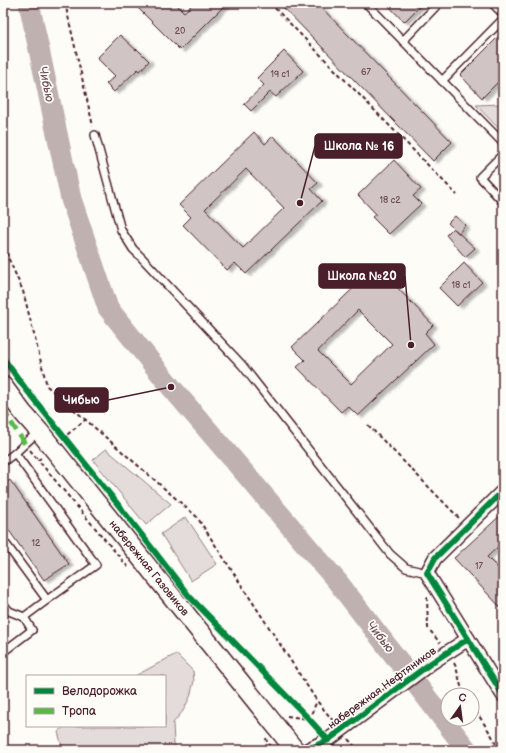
<svg xmlns="http://www.w3.org/2000/svg" width="506" height="753" viewBox="0 0 506 753" font-family="'Balsamiq Sans',sans-serif">
<style>
.green{fill:#e3dcda;stroke:#967e82}
.lines{fill:none;stroke-linecap:round;stroke-linejoin:round}
.river{stroke:#c0b1b1;stroke-width:21}
.building{fill:#d0c5c4;stroke:#4a1f2b;fill-rule:evenodd;filter:url(#shadow)}
.lane-casing{stroke:#4a1f2b;stroke-width:10}
.street-casing{stroke:#4a1f2b;stroke-width:16}
.secondary-casing{stroke:#4a1f2b;stroke-width:21}
.path{stroke:#4a1f2b;stroke-width:2;stroke-dasharray:4 3;stroke-linecap:butt}
.lane{stroke:#fdfcf7;stroke-width:7}
.street{stroke:#fdfcf7;stroke-width:13}
.secondary{stroke:#fdfcf7;stroke-width:18}
.quiet{stroke:#58b947;stroke-width:5;stroke-dasharray:10 5;stroke-linecap:butt}
.cycleway-casing{stroke:#fdfcf7;stroke-width:8}
.cycleway{stroke:#00873e;stroke-width:6}
.labels{text-anchor:middle;dominant-baseline:central;stroke-width:3.5;stroke-linejoin:round;paint-order:stroke}
.number-label{font-size:9px;fill:#6c4851}
.street-label{font-size:11px;fill:#4a1f2b;stroke:#fdfcf7}
.water-label{font-size:12px;font-style:italic;fill:#73525a;stroke:#fdfcf7}
.leader{fill:none;stroke:#4a1f2b;stroke-width:1.5}
.callout-dot{fill:#4a1f2b;stroke:#fdfcf7;stroke-width:1.5}
.callout{fill:#4a1f2b;stroke:#4a1f2b;stroke-width:1.5}
.callout-label{font-size:12px;text-anchor:middle;font-weight:bold;fill:#fff}
</style>
<defs>
<filter id="shadow"><feDropShadow dx="4.5" dy="2.5" stdDeviation="1" flood-color="#0004"/></filter>
</defs>
<rect width="100%" height="100%" fill="#fdfcf7"/>
<filter id="ink" filterUnits="userSpaceOnUse"><feTurbulence type="fractalNoise" baseFrequency=".025" numOctaves="2"/><feDisplacementMap in="SourceGraphic" scale="8" xChannelSelector="R" yChannelSelector="G"/><feConvolveMatrix kernelMatrix="1 2 1 2 8 2 1 2 1" color-interpolation-filters="sRGB"/></filter>
<g filter="url(#ink)">
<g class="green">
<path d="M503 104V133L476 105Z"/>
<path d="M106 449 171 504 146 525 93 460Z"/>
<path d="M186 517 217 564 191 581 161 534Z"/>
<path d="M176 654 193 671 194 681 190 697 183 711 173 723 174 744 178 750H63L58 732 65 726H165V676H135Z"/>
</g>
<g class="lines">
<path class="river" d="M29 3 71 199 108 308 171 387 337 581 467 750"/>
</g>
<g class="building">
<path d="M133 3H175L184 12 194 3H227L180 50Z"/>
<path d="M279 3H317L452 142 433 161Z"/>
<path d="M386 3H423L404 22Z"/>
<path d="M503 32V77L482 98 460 75Z"/>
<path d="M120 35 136 50 137 49 149 61 140 71 138 69 114 92 106 84 115 76 97 58Z"/>
<path d="M284 51 303 71 276 97 270 92 251 111 244 104 264 85 257 78Z"/>
<path d="M254 132 265 144 273 136 318 183 311 189 322 201 246 274 235 263 227 270 183 225 191 217 179 205ZM246 169 284 208 243 248 205 209Z"/>
<path d="M394 160 421 189 413 196 421 204 389 234 372 217 376 214 358 195Z"/>
<path d="M455 216 465 225 459 233 454 229 475 248 465 257 446 235 453 228 448 223Z"/>
<path d="M464 263 482 282 457 306 439 288Z"/>
<path d="M368 274 379 287 388 278 433 325 425 333 434 344 358 416 348 406 341 412 297 367 305 360 292 347ZM358 310 392 344 351 384 318 351Z"/>
<path d="M10 480 69 564 44 580 3 522V485Z"/>
<path d="M503 513V542L487 557 503 573V610L454 558Z"/>
</g>
<g class="lines">
<defs>
<g id="lane">
<path d="M366 3 503 143"/>
<path d="M492 3 503 14"/>
<path d="M403 41 439 3"/>
<path d="M442 81 503 19"/>
<path d="M95 135 121 230 133 249 142 258 242 365 390 554 406 568 427 573"/>
<path d="M503 154 480 177 503 202"/>
<path d="M3 462 15 453 39 431"/>
<path d="M3 540 47 600 96 565 15 453"/>
<path d="M3 603 9 611 24 617"/>
<path d="M3 652 32 630 24 617 47 600"/>
</g>
<g id="street">
<path d="M503 491 435 558 427 573 503 695"/>
<path d="M307 750 328 740 431 663 468 639"/>
</g>
<path id="secondary" d="M3 386 23 413 39 431 295 750"/>
</defs>
<use href="#lane" class="lane-casing"/>
<use href="#street" class="street-casing"/>
<use href="#secondary" class="secondary-casing"/>
<g class="path">
<path d="M65 3 93 126"/>
<path d="M270 3 457 195"/>
<path d="M3 246 23 291 47 386 197 517 317 701 334 722"/>
<path d="M368 425 459 518"/>
<path d="M62 439 85 420"/>
<path d="M30 450 38 460"/>
<path d="M41 458 38 460 128 567"/>
<path d="M427 597 428 628 440 643"/>
<path d="M454 663 456 667 461 686 466 695"/>
<path d="M472 705 492 736 499 750"/>
<path d="M287 716 309 719 317 701"/>
<path d="M266 738 267 742 274 749"/>
<path d="M348 739 358 750"/>
</g>
<use href="#lane" class="lane"/>
<use href="#street" class="street"/>
<use href="#secondary" class="secondary"/>
<path class="quiet" d="M3 410 25 444"/>
<defs>
<g id="cycleway">
<path d="M3 358 25 388 124 512 189 596 309 719 328 740"/>
<path d="M503 491 435 558 427 573 503 695"/>
<path d="M307 750 328 740 431 663 468 639"/>
</g>
</defs>
<use href="#cycleway" class="cycleway-casing"/>
<use href="#cycleway" class="cycleway"/>
</g>
</g>
<g class="labels">
<g class="number-label">
<text x="180" y="31">20</text>
<text x="366" y="72">67</text>
<text x="280" y="74">19 с1</text>
<text x="390" y="200">18 с2</text>
<text x="461" y="285">18 с1</text>
<text x="36" y="543">12</text>
<text x="479" y="566">17</text>
</g>
<g class="street-label">
<text transform="translate(149 568) rotate(51)">набережная Газовиков</text>
<text transform="translate(382 688) rotate(-36)">набережная Нефтяников</text>
</g>
<g class="water-label">
<text transform="translate(46 84) rotate(78)">Чибью</text>
<text transform="translate(380 637) rotate(52)">Чибью</text>
</g>
</g>
<path class="leader" d="M300 203L315 146M411 345L405 276M171 387L108 400"/>
<g class="callout-dot">
<circle cx="300" cy="203" r="4"/>
<circle cx="411" cy="345" r="4"/>
<circle cx="171" cy="387" r="4"/>
</g>
<g class="callout">
<rect x="315" y="134" width="87" height="24" rx="4"/>
<rect x="319" y="264" width="86" height="24" rx="4"/>
<rect x="55" y="388" width="53" height="24" rx="4"/>
</g>
<g class="callout-label">
<text x="359" y="150">Школа № 16</text>
<text x="362" y="280">Школа №20</text>
<text x="81" y="404">Чибью</text>
</g>
<rect width="506" height="753" fill="none" stroke="#fdfcf7" stroke-width="16"/>
<rect x="8" y="8" width="490" height="737" fill="none" stroke="#4a1f2b" stroke-width="1.5" filter="url(#ink)"/>
<rect x="26" y="675" width="140" height="52" fill="#fdfcf7" stroke="#b5a4a5"/>
<rect x="34" y="688" width="20" height="6" fill="#00873e" stroke="#b5a4a5"/>
<text x="62" y="695" font-size="12" fill="#4a1f2b">Велодорожка</text>
<rect x="34" y="708" width="20" height="6" fill="#58b947" stroke="#b5a4a5"/>
<text x="62" y="715" font-size="12" fill="#4a1f2b">Тропа</text>
<g transform="translate(460 707) rotate(14)"><circle r="19" fill="#fdfcf7" stroke="#b5a4a5"/>
<path d="M0-3L7 15L0 10L-7 15Z" fill="#4a1f2b"/>
<text y="-6" font-size="11" font-weight="bold" text-anchor="middle" fill="#4a1f2b">С</text>
</g>
</svg>
